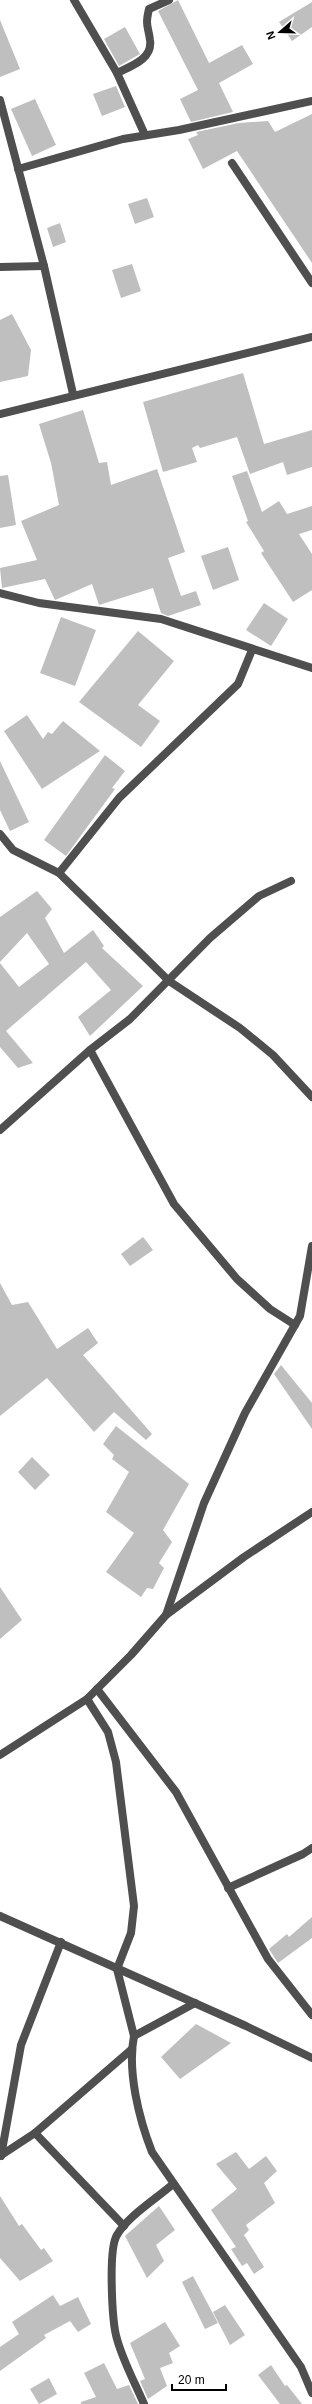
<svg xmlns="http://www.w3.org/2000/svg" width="312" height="2404" viewBox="0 0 312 2404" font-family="Helvetica,sans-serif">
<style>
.building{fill:#bfbfbf}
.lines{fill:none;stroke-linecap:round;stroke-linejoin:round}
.minor{stroke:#4f4f4f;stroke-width:8}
.tertiary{stroke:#4f4f4f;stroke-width:8}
</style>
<rect width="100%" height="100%" fill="#fff"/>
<g class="building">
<path d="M178 0 209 63 242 45 253 64 219 83 233 112 191 122 180 99 198 90 158 11Z"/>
<path d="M312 2V27L292 41 279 22Z"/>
<path d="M0 20 20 69 0 77Z"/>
<path d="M125 27 140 54 119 66 104 39Z"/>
<path d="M116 86 125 107 102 116 93 94Z"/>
<path d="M35 99 56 145 32 156 11 109Z"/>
<path d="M312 114V263L237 151 203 169 188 139 198 135 196 132 239 123 268 121 275 132Z"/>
<path d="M147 198 154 217 135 224 128 204Z"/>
<path d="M60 223 66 242 53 247 47 228Z"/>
<path d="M132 264 141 291 121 298 112 270Z"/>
<path d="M12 314 31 350 28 376 0 382V320Z"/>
<path d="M243 373 264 444 312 430V467L287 475 283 462 250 474 237 437 200 448 198 445 192 448 197 462 163 472 143 402Z"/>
<path d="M83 410 99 463 107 462 111 485 157 469 185 552 168 558 181 596 196 591 201 605 168 616 161 613 153 588 99 605 92 584 55 600 45 579 2 588 0 568 37 560 21 521 59 505 51 463 39 424Z"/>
<path d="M247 471 262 512 279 501 287 514 312 506V530L299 534 312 554V590L293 602 261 553 264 551 246 522 248 521 232 476Z"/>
<path d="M8 475 16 525 0 528V476Z"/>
<path d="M228 547 239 580 213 590 201 556Z"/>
<path d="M264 603 288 619 271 646 246 630Z"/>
<path d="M61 617 96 630 75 686 40 673Z"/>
<path d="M138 631 174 661 138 705 160 721 141 747 79 702Z"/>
<path d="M27 715 43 739 48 732 52 734 63 721 100 751 42 789 4 731Z"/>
<path d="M105 755 125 771 112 788 115 789 66 856 44 840Z"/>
<path d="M0 761 29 822 10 831 0 810Z"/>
<path d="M37 891 52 909 45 918 64 953 93 930 104 946 102 948 143 986 90 1036 78 1017 111 990 86 962 6 1031 33 1063 18 1068 0 1047V963L19 987 49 964 27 933 0 962V917Z"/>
<path d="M143 1237 153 1250 130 1266 121 1254Z"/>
<path d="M0 1283 12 1305 28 1302 57 1349 88 1328 98 1343 83 1355 152 1434 146 1440 114 1412 94 1432 47 1378 0 1416Z"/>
<path d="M281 1365 312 1403V1429L274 1374Z"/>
<path d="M116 1426 189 1484 163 1530 172 1542 159 1563 164 1568 153 1589 147 1588 141 1597 106 1572 134 1533 106 1512 129 1472 112 1459 114 1455 103 1444Z"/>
<path d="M32 1457 50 1475 35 1490 18 1472Z"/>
<path d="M0 1587 22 1620 0 1639Z"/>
<path d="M312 1917V1938L278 1963 269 1949 287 1934 289 1937Z"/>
<path d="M196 2024 231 2043 180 2079 161 2057Z"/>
<path d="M236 2152 249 2169 266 2156 277 2171 264 2183 275 2203 246 2225 249 2230 244 2235 264 2267 254 2274 247 2263 242 2266 231 2249 236 2247 211 2210 237 2189 216 2164Z"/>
<path d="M0 2196 19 2226 22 2224 41 2250 44 2248 53 2261 20 2281 0 2258Z"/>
<path d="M159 2206 175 2230 156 2245 164 2261 147 2278 125 2236Z"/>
<path d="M193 2276 218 2323 205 2329 182 2282Z"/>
<path d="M53 2295 60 2306 78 2297 91 2324 78 2332 70 2321 44 2335 46 2338 0 2371V2347L19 2334 12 2322Z"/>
<path d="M225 2305 245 2335 230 2345 213 2312Z"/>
<path d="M165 2322 180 2346 169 2353 173 2363 160 2368 167 2386 148 2399 140 2381 145 2379 130 2343Z"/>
<path d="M104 2363 117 2389 129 2385 138 2404H81V2402L96 2397 84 2373Z"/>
<path d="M271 2365 285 2386 287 2385 302 2404H280L258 2375Z"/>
<path d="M49 2378 57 2394 39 2404 30 2389Z"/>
</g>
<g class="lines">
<g class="minor">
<path d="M74 0 117 73 145 135"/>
<path d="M117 73C131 66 153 59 150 40 148 25 145 26 149 9L169 0"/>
<path d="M0 100 44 266 73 394"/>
<path d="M232 163 312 283"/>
<path d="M18 169 123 139 179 130 312 101"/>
<path d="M0 267 44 266"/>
<path d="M0 593 39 603 161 619 312 668"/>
<path d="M0 834 13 850 59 873 169 981 240 1028 273 1055 312 1097"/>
<path d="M59 873 119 798 238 684 252 650"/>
<path d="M90 1050 174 1204 237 1279 270 1309 295 1325"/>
<path d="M0 1130 90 1050 130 1019 210 938 259 896 291 881"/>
<path d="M166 1615 204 1503 245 1413 300 1316 312 1246"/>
<path d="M97 1689 176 1792 268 1959 312 2015"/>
<path d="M87 1699 108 1732 116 1762 134 1906 131 1933 117 1969 134 2036"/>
<path d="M0 1755 87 1699 131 1655 166 1615 244 1557 312 1512"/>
<path d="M228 1888 303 1854 312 1848"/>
<path d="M0 1916 246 2026 312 2058"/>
<path d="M195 2003 134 2036C127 2071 139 2119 152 2152L301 2367 312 2393"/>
<path d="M35 2133 124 2226"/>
<path d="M0 2156 35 2133 132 2049"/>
<path d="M1 2156 21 2045 61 1942"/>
<path d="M144 2404C135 2383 123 2361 117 2339 112 2323 108 2249 117 2235 128 2216 156 2199 173 2184"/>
</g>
<path class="tertiary" d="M0 414 312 337"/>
</g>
<g transform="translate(280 32) rotate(250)" stroke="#ffffff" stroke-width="3" paint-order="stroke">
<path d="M0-3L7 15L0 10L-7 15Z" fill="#000000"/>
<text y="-6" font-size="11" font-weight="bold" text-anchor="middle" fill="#000000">N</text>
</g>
<path d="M172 2384v6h54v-6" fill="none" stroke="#000000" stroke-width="2"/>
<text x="178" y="2384" font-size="12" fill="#000000" stroke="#ffffff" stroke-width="3" paint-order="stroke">20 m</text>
</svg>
